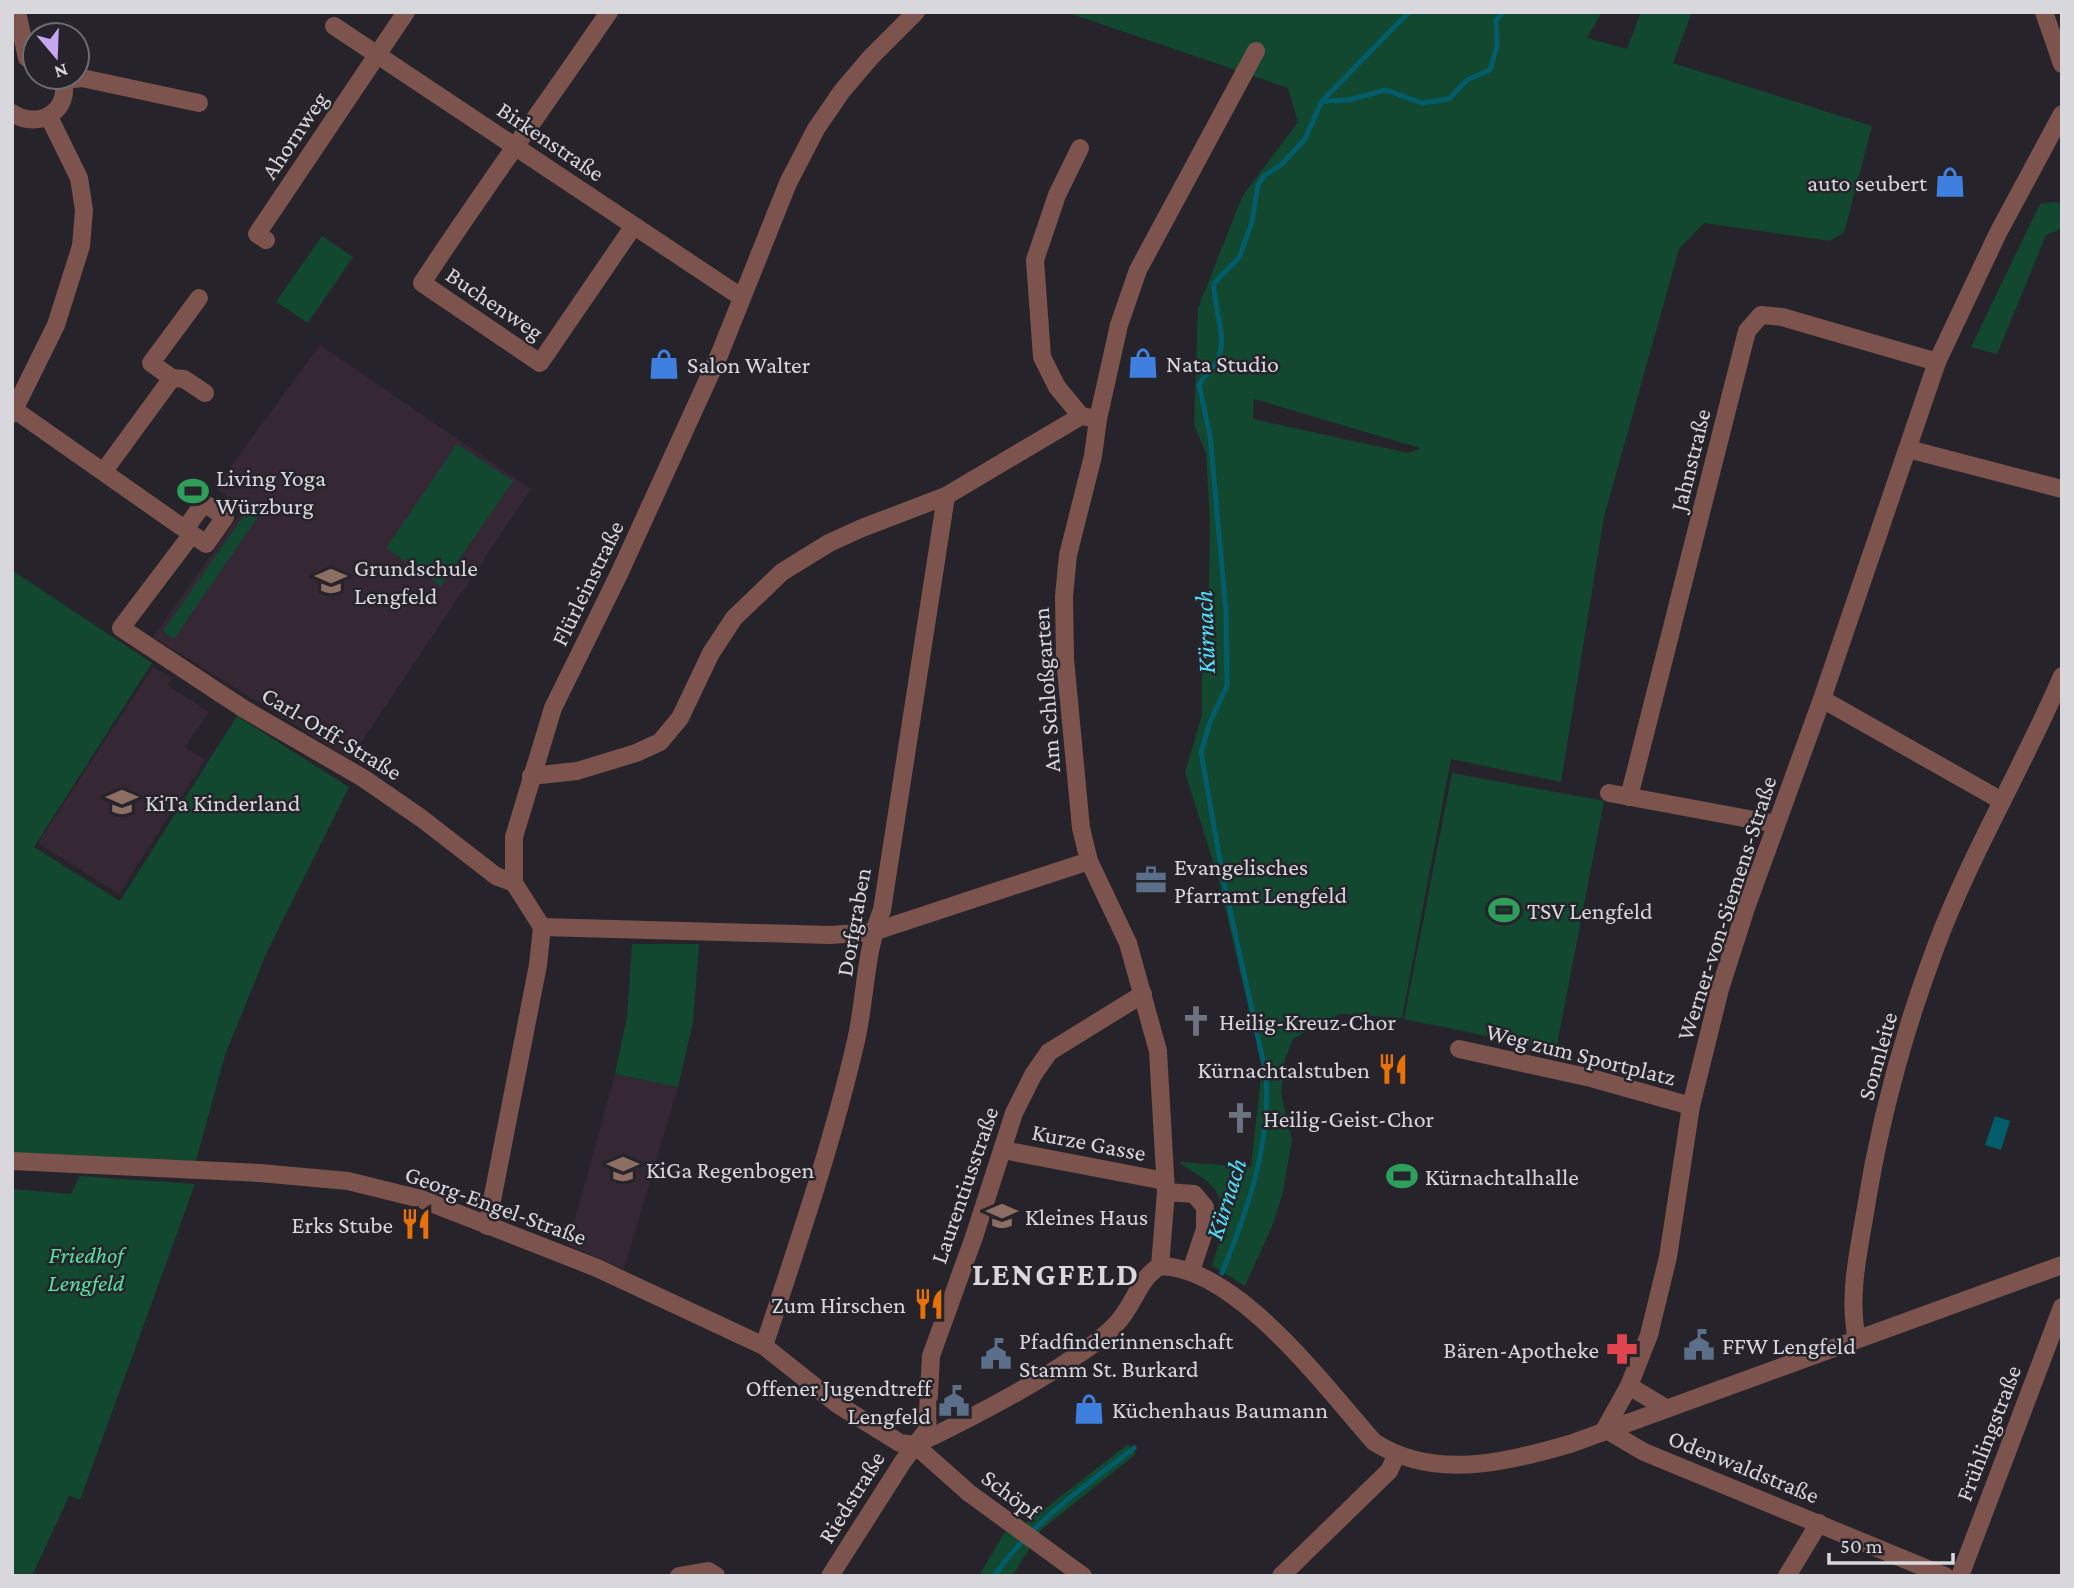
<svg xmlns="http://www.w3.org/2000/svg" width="2074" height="1588" viewBox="0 0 2074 1588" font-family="'Crimson Pro',serif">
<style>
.education{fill:#352734}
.green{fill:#11482f;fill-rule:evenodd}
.water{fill:#025c6a}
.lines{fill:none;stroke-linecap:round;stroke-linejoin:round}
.stream{stroke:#025c6a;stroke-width:5}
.minor{stroke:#7c534d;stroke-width:18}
.labels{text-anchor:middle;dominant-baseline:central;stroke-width:5;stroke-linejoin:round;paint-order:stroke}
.street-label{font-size:24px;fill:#d8d7db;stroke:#26242a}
.poi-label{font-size:24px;fill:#d8d7db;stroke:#26242a;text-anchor:start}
.park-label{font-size:24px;font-style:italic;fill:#55e29f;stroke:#26242a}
.water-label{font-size:26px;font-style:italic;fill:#51e0fa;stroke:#26242a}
.district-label{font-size:32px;font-weight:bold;letter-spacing:2px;fill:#d8d7db;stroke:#26242a}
</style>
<rect width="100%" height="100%" fill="#26242a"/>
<g class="education">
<path d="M320 345 531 489 350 759 153 637 244 508 215 488Z"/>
<path d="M153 667 172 678 167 685 209 712 185 747 205 760 119 894 38 843Z"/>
<path d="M615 1074 678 1087 624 1269 568 1245Z"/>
</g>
<g class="green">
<path d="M1066 12H1602L1587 38 1627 49 1641 12H1692L1673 63 1872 126 1844 233 1830 241 1704 223 1679 249 1604 517 1561 782 1451 759 1402 1018 1340 1014 1293 1039 1285 1059 1281 1093 1292 1140 1282 1196 1272 1226 1245 1286 1212 1266C1220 1240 1233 1208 1211 1185 1203 1176 1189 1171 1179 1162L1251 1167 1262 1066 1219 881 1185 772 1202 715V678L1209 585 1210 519 1206 453 1194 425 1198 308 1242 197 1298 122 1288 88ZM1254 399 1420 448V449L1408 453 1253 419Z"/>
<path d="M2055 202 2062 204V229L2046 235 1997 354 1971 347 2040 204Z"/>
<path d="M322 236 353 257 308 323 276 302Z"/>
<path d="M457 444 513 481 441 586 386 548Z"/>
<path d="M254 501 264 508 174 639 163 631Z"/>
<path d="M12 570 152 663 34 847 120 901 237 716 349 787 266 954 225 1055 196 1161 12 1154Z"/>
<path d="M1452 773 1604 801 1556 1050 1404 1019Z"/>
<path d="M632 944H699L693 1022 678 1087 615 1074 627 1017Z"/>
<path d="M80 1176 195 1184 80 1500 69 1496 32 1576H12V1189L71 1194Z"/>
<path d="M1128 1444 1136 1454 1041 1530 1012 1576H979L1004 1533 1029 1521Z"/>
</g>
<path class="water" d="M1995 1116 2010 1121 2001 1150 1985 1145Z"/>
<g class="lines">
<g class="stream">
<path d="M1322 101 1348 100 1386 90 1422 103 1449 99 1467 80 1490 70 1497 46 1496 20 1503 12"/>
<path d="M1222 1273C1248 1209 1271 1144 1266 1074L1223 878 1201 752 1210 722 1227 686 1226 612 1210 435 1199 385C1204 375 1216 367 1219 357 1227 334 1213 307 1214 283L1239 258 1252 222 1258 185 1264 176 1282 164 1305 139 1322 101 1409 12"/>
<path d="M994 1576C1031 1523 1083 1488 1134 1448"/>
</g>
<g class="minor">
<path d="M17 12 27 58"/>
<path d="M609 12C547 103 482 191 422 283L540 363 633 227"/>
<path d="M2044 12 2062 64"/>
<path d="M334 26 741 297"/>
<path d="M64 80 82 78 199 103"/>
<path d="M12 113C39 131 73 110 62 77"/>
<path d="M1080 148 1057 195 1035 260 1042 357 1057 387 1081 416"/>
<path d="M266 240 257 234 406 12"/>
<path d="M172 378 184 379 205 393"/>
<path d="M12 408 206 544 225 517 204 503 185 529"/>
<path d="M12 414 56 325 81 246 84 210 79 178 49 117"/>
<path d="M1908 449 2062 489"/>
<path d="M104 471 172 378 151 363 199 298"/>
<path d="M192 534 121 628 244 709 363 778 421 818 496 876 514 883"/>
<path d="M1822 699 2002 801"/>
<path d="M531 776 577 771 636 753 660 742 680 718 711 653 734 618 782 572 829 543 862 528 946 496 1081 416 1098 419"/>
<path d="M1609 793 1776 824"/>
<path d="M1629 797 1747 331 1761 315 1782 317 1937 362"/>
<path d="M542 927 830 935 873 932 1089 861"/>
<path d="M1459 1049 1591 1078 1691 1106"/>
<path d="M1003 1150 1165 1181"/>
<path d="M12 1161 260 1173 348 1181 421 1199 597 1268 764 1346 837 1404 900 1443 915 1445"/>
<path d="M1166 1192 1194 1194 1205 1207V1229L1191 1271"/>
<path d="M487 1226 538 965 542 927 514 883V837L553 708 619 574 720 353 788 183 816 129 842 91 871 57 916 12"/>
<path d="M1160 1266 1166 1192 1158 1051 1128 943 1089 861 1081 828 1065 659 1064 596 1068 555 1093 456 1098 419 1119 325 1138 270 1256 51"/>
<path d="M1857 1339C1848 1298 1858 1254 1865 1213 1879 1123 1904 1031 1936 946 1971 853 2023 767 2062 676"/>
<path d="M764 1346C797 1246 831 1148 855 1045 866 1001 864 953 882 910L946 496"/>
<path d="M1629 1386 1664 1407"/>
<path d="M1605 1429 1629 1386 1649 1335 1668 1257 1691 1106 1720 989 1746 908 1822 699 1937 362 1998 233 2062 114"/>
<path d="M1605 1429 1644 1452 1945 1576"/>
<path d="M915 1445C965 1421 1014 1396 1061 1366 1080 1353 1101 1341 1116 1324 1135 1305 1137 1280 1160 1266 1237 1267 1326 1388 1374 1442 1435 1481 1506 1462 1570 1444L2062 1265"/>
<path d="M915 1445 969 1493 1083 1576"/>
<path d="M679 1576 708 1571 716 1576"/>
<path d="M830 1576 904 1460 927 1430 931 1356 974 1237 1014 1113 1033 1075 1049 1052 1143 994"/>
<path d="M1281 1576 1389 1471 1396 1456"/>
<path d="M1787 1576 1819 1523"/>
<path d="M1960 1576 2062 1307"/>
</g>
</g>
<defs>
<symbol id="shop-bare" viewBox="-9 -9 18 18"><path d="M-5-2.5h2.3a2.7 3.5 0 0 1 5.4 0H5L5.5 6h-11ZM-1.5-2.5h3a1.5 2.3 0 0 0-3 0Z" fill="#3f7fe0" stroke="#26242a" stroke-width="2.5" paint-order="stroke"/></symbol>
<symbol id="stadium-bare" viewBox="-9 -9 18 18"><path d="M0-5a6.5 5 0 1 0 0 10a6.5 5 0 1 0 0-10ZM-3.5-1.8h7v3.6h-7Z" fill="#2e9e5b" stroke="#26242a" stroke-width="2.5" paint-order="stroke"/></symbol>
<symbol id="school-bare" viewBox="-9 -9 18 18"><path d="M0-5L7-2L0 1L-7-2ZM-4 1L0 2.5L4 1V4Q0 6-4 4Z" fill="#8d6e63" stroke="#26242a" stroke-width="2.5" paint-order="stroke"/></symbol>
<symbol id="office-bare" viewBox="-9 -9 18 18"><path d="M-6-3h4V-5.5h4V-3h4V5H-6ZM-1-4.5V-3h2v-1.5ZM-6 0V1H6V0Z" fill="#5c6f8a" stroke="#26242a" stroke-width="2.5" paint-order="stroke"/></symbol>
<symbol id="church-bare" viewBox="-9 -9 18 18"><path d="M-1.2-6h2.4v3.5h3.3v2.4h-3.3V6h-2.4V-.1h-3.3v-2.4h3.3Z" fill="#6b7280" stroke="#26242a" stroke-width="2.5" paint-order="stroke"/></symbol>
<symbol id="restaurant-bare" viewBox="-9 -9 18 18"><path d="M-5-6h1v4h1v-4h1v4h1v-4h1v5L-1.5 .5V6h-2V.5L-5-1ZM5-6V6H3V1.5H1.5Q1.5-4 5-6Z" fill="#e8710a" stroke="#26242a" stroke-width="2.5" paint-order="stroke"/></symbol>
<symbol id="civic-bare" viewBox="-9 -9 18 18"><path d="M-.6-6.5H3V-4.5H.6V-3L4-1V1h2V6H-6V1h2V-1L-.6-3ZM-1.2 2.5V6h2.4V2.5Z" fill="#5c6f8a" stroke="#26242a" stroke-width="2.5" paint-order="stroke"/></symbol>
<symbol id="pharmacy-bare" viewBox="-9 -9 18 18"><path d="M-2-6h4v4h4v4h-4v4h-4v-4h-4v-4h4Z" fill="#e0444e" stroke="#26242a" stroke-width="2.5" paint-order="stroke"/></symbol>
</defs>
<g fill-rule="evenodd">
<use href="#shop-bare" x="1928" y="160" width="44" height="44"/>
<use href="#shop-bare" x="1121" y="341" width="44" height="44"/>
<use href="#shop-bare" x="642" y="342" width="44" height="44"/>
<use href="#stadium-bare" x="171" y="469" width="44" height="44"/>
<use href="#school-bare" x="309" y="559" width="44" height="44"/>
<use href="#school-bare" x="100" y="780" width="44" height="44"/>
<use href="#office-bare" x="1129" y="858" width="44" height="44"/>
<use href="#stadium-bare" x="1482" y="888" width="44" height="44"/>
<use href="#church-bare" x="1174" y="999" width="44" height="44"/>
<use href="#restaurant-bare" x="1371" y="1047" width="44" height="44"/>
<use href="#church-bare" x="1218" y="1096" width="44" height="44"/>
<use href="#school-bare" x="601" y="1147" width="44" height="44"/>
<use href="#stadium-bare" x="1380" y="1154" width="44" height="44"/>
<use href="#school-bare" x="980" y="1194" width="44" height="44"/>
<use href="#restaurant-bare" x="394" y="1202" width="44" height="44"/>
<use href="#restaurant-bare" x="907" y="1282" width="44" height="44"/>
<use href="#civic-bare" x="1677" y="1323" width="44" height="44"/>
<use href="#pharmacy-bare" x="1600" y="1327" width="44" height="44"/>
<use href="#civic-bare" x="974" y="1332" width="44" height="44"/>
<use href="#civic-bare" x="932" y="1379" width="44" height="44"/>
<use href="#shop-bare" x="1067" y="1387" width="44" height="44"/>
</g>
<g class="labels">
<g class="street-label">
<text transform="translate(294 135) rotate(-56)">Ahornweg</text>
<text transform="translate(551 141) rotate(34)">Birkenstraße</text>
<text transform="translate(495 303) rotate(34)">Buchenweg</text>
<text transform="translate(1690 460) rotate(-76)">Jahnstraße</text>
<text transform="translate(587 583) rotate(-64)">Flürleinstraße</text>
<text transform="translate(1046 690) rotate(-94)">Am Schloßgarten</text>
<text transform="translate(332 733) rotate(31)">Carl-Orff-Straße</text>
<text transform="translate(1726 908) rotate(-72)">Werner-von-Siemens-Straße</text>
<text transform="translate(853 922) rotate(-80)">Dorfgraben</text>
<text transform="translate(1581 1054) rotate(14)">Weg zum Sportplatz</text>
<text transform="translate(1877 1056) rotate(-74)">Sonnleite</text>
<text transform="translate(1089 1142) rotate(11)">Kurze Gasse</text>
<text transform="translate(964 1185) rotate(-71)">Laurentiusstraße</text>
<text transform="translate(496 1205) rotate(20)">Georg-Engel-Straße</text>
<text transform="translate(1988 1433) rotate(-69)">Frühlingstraße</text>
<text transform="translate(1744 1466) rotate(22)">Odenwaldstraße</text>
<text transform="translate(1011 1494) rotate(37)">Schöpf</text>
<text transform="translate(851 1497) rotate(-58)">Riedstraße</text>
</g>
<g class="poi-label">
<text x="1927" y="182" text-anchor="end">auto seubert</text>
<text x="1166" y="363">Nata Studio</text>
<text x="687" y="364">Salon Walter</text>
<text x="216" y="477">Living Yoga<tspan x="216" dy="28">Würzburg</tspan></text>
<text x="354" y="567">Grundschule<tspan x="354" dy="28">Lengfeld</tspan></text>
<text x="145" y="802">KiTa Kinderland</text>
<text x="1174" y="866">Evangelisches<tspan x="1174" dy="28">Pfarramt Lengfeld</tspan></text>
<text x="1527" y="910">TSV Lengfeld</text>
<text x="1219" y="1021">Heilig-Kreuz-Chor</text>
<text x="1370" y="1069" text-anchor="end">Kürnachtalstuben</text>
<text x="1263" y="1118">Heilig-Geist-Chor</text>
<text x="646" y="1169">KiGa Regenbogen</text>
<text x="1425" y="1176">Kürnachtalhalle</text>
<text x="1025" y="1216">Kleines Haus</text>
<text x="393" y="1224" text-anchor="end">Erks Stube</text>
<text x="906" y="1304" text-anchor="end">Zum Hirschen</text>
<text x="1019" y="1340">Pfadfinderinnenschaft<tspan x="1019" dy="28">Stamm St. Burkard</tspan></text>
<text x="1722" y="1345">FFW Lengfeld</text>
<text x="1599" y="1349" text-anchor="end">Bären-Apotheke</text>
<text x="931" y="1387" text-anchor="end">Offener Jugendtreff<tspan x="931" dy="28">Lengfeld</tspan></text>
<text x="1112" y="1409">Küchenhaus Baumann</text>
</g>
<g class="park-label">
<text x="86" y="1254">Friedhof<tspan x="86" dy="28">Lengfeld</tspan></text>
</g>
<g class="water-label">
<text transform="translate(1205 632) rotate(-92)">Kürnach</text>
<text transform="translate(1226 1199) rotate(-72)">Kürnach</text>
</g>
<g class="district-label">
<text x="1056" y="1274">LENGFELD</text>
</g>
</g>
<rect width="2074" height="1588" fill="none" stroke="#d8d7db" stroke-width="28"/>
<g transform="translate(56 56) rotate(161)"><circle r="33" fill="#26242a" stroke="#6d6c71" stroke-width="2"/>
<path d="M0-5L12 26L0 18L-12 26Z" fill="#c6a6f0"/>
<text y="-10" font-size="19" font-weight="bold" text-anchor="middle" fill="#d8d7db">N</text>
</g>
<path d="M1829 1553v10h124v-10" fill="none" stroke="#d8d7db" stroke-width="3.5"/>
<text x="1840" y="1553" font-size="21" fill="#d8d7db" stroke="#26242a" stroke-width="5" paint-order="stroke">50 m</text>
</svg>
